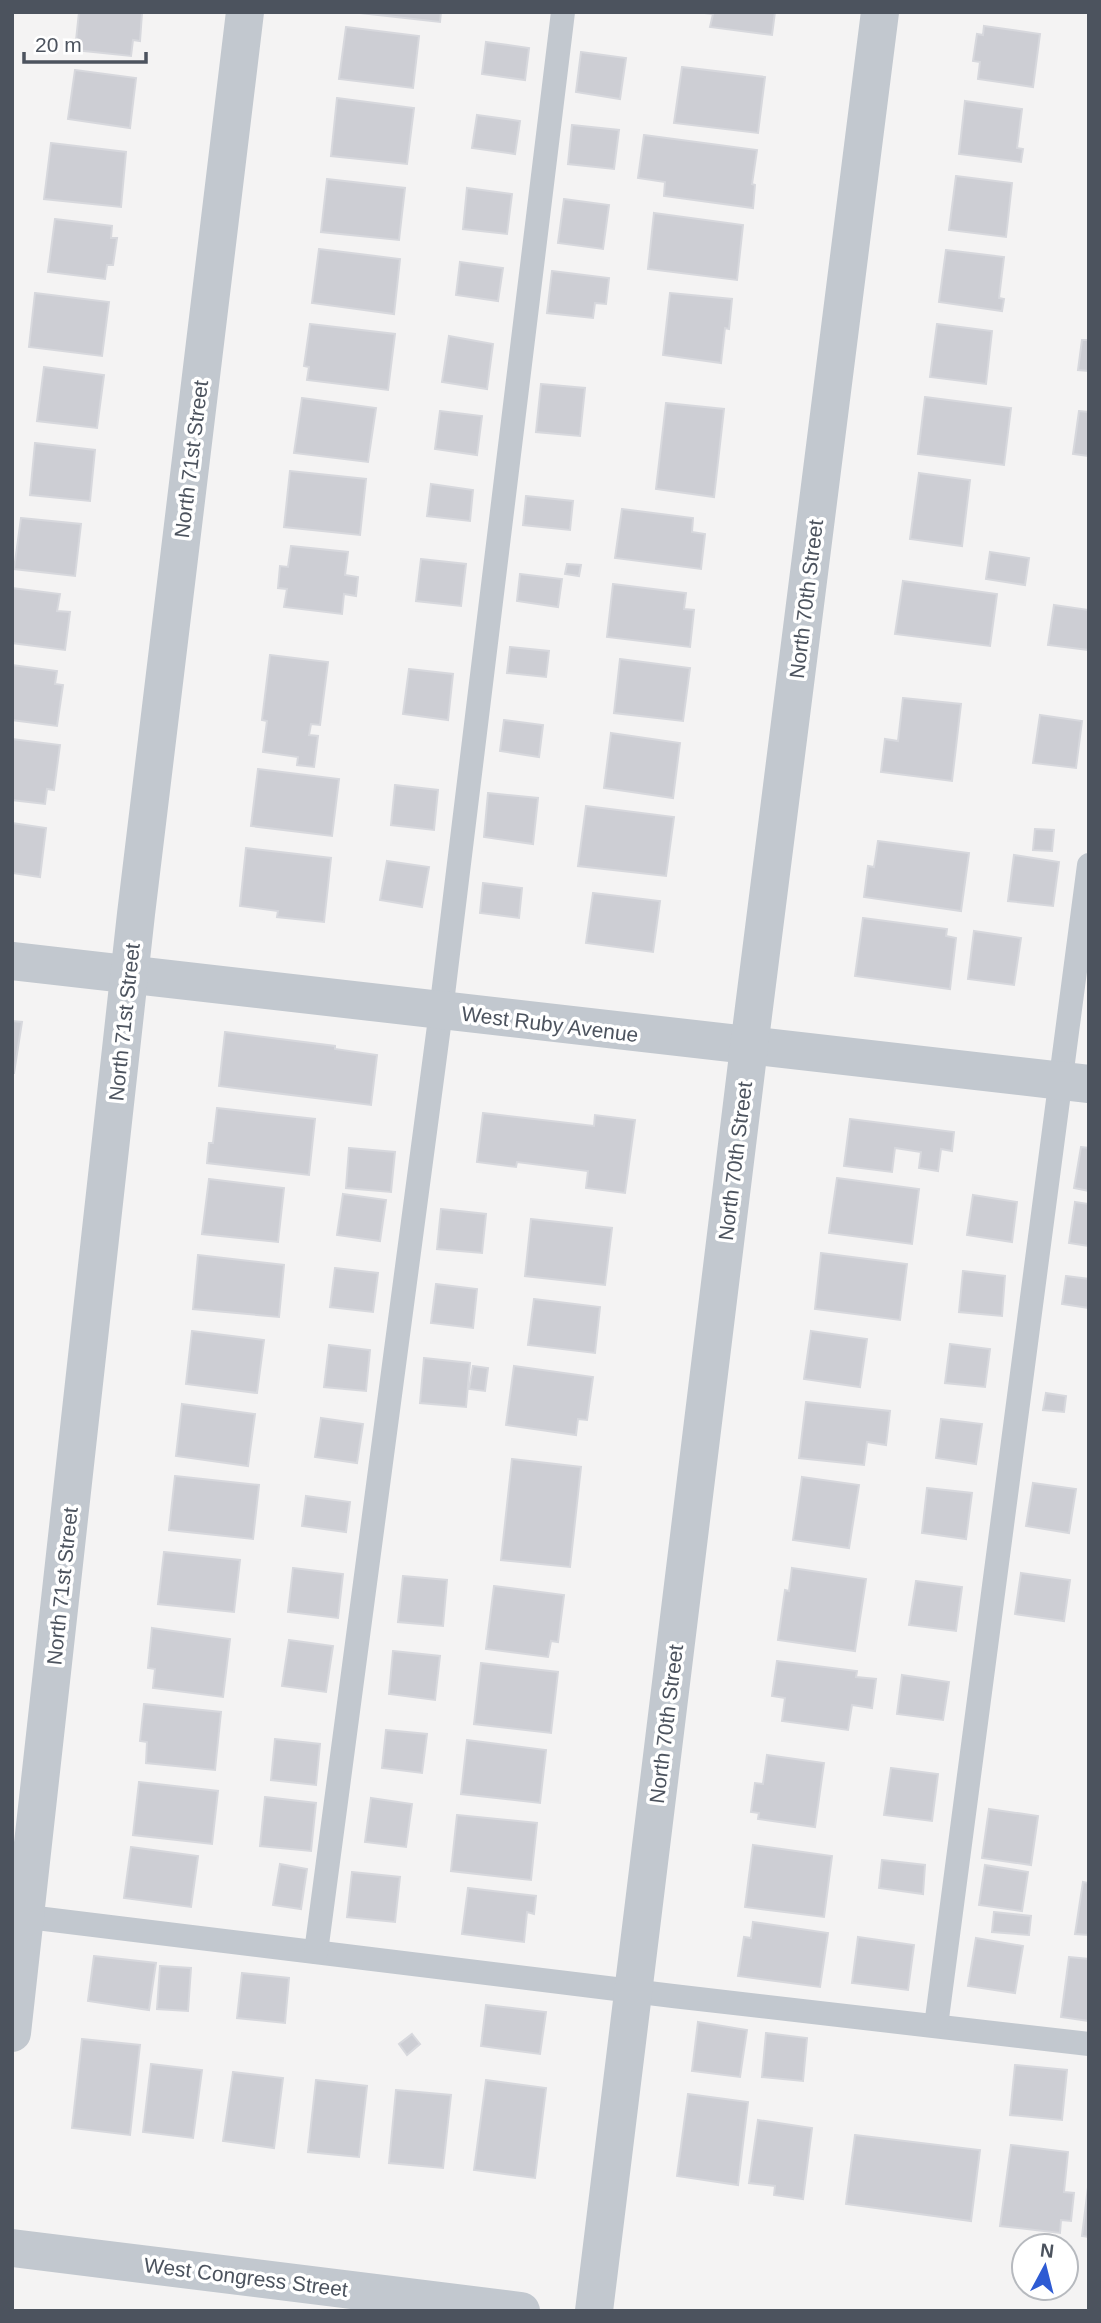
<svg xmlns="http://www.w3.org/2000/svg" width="1101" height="2323" viewBox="0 0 1101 2323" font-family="Helvetica,sans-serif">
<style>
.building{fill:#cdced4;stroke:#d7d8dd;stroke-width:2}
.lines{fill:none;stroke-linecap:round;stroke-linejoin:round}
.service{stroke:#c2c8cf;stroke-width:24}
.minor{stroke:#c2c8cf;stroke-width:38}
.tertiary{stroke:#c2c8cf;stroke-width:38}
.labels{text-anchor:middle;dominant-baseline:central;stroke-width:7;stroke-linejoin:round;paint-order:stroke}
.street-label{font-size:21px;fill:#4c535e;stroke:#fff}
</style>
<rect width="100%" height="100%" fill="#f4f3f3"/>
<g class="building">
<path d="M79 12 142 13 140 41 133 40 131 56 75 50Z"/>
<path d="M351 12H441L440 22Z"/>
<path d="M696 12H775L772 35 710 27 713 14Z"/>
<path d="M984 26 1040 34 1033 87 978 79 980 62 973 61 977 34 983 35Z"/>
<path d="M346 27 419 36 413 88 339 79Z"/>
<path d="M486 42 529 48 525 80 482 74Z"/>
<path d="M581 52 626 58 620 99 576 92Z"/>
<path d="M682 67 765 77 758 133 674 123Z"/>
<path d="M75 70 136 78 130 128 68 119Z"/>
<path d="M337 98 414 108 407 164 331 156Z"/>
<path d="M965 101 1022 109 1017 148 1023 149 1021 162 959 154Z"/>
<path d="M477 115 520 121 515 154 472 148Z"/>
<path d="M572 125 619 130 614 169 568 164Z"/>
<path d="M644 135 757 150 752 184 755 185 753 208 664 196 665 182 638 178Z"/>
<path d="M51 143 126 152 121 207 44 199Z"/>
<path d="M956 176 1012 183 1006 237 949 230Z"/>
<path d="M327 179 405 188 399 240 321 232Z"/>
<path d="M467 188 512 194 507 234 463 229Z"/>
<path d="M564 199 609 205 603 249 558 243Z"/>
<path d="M654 213 743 225 737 280 648 269Z"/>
<path d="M55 219 112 226 111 238H117L113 265H107L105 279 48 272Z"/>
<path d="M319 249 400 259 394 314 312 303Z"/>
<path d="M946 250 1004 257 999 298 1004 299 1002 311 939 302Z"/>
<path d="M460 262 503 268 498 301 456 295Z"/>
<path d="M552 271 609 278 606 304 595 303 593 318 547 313Z"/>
<path d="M35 293 109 302 102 356 29 347Z"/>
<path d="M670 293 732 299 729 329 725 328 721 363 663 355Z"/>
<path d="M310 324 395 334 388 390 307 380 309 367 304 366Z"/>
<path d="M937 324 992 331 986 384 930 377Z"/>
<path d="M449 336 493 344 487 389 442 382Z"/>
<path d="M1082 340H1089V371L1078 370Z"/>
<path d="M44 367 104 375 97 428 37 421Z"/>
<path d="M541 384 585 388 580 436 536 432Z"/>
<path d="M925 397 1011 408 1004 465 918 454Z"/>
<path d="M302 398 376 408 368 462 294 453Z"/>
<path d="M666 403 724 409 714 497 656 489Z"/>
<path d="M440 411 482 416 477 455 435 449Z"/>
<path d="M1079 411 1089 412V456L1073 454Z"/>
<path d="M35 443 95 450 90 501 30 495Z"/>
<path d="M290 471 366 479 360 535 284 527Z"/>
<path d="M919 473 970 480 962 546 910 539Z"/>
<path d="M431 484 473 490 470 521 427 516Z"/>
<path d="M526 496 573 501 570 530 523 525Z"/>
<path d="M622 509 693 518 692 532 705 534 701 569 615 558Z"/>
<path d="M21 518 81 524 75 576 14 569Z"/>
<path d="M291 546 348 552 345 575 358 577 356 596 344 594 342 614 284 607 287 589 278 588 280 566 288 567Z"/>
<path d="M990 552 1029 558 1025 585 986 579Z"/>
<path d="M421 559 466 564 461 606 416 601Z"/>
<path d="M567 564 581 565 579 576 565 574Z"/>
<path d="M520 574 562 579 558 607 517 601Z"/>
<path d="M903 581 997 594 990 646 895 634Z"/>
<path d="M613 584 686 593 684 609 694 610 690 647 607 637Z"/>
<path d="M12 588 60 594 57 611 70 612 65 650 12 643Z"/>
<path d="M1054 605 1089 610V650L1048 645Z"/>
<path d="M510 647 549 651 546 677 507 673Z"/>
<path d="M270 655 328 662 320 725 311 724 309 735 318 736 314 767 297 765 298 757 263 752 267 721 262 720Z"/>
<path d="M620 659 690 668 683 721 614 713Z"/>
<path d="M12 665 57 671 55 684 63 685 57 726 12 720Z"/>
<path d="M409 669 453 674 448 720 403 714Z"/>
<path d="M903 698 961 704 952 781 881 772 885 739 898 741Z"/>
<path d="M1040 715 1082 721 1076 768 1033 763Z"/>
<path d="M504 720 543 725 539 757 500 751Z"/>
<path d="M611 733 680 743 673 798 604 788Z"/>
<path d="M12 739 60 745 54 790 47 789 45 804 12 800Z"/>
<path d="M258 769 339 779 332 836 251 826Z"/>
<path d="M395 785 438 790 434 830 391 825Z"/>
<path d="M488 793 538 798 533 844 484 837Z"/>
<path d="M586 806 674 817 666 876 578 866Z"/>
<path d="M12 823 46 828 40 877 12 873Z"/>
<path d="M1035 829 1054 830 1052 851 1033 850Z"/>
<path d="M878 841 969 853 961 911 864 897 868 866 874 867Z"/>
<path d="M246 848 331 858 324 922 277 917 278 911 240 906Z"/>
<path d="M1014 855 1059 862 1053 906 1008 901Z"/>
<path d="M387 861 429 867 422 907 380 900Z"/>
<path d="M483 883 522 888 519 918 480 913Z"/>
<path d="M593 893 660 901 653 952 586 943Z"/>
<path d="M863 918 947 929 946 936 956 938 950 989 855 976Z"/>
<path d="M974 931 1021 938 1014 985 968 979Z"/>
<path d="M12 1021 22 1022 14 1073H12Z"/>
<path d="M225 1032 335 1046V1049L377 1055 371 1105 219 1086Z"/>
<path d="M217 1108 315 1119 309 1175 207 1163 209 1143H213Z"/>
<path d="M483 1113 594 1126 595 1115 635 1120 625 1193 586 1188 588 1171 517 1162 516 1167 477 1162Z"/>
<path d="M850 1119 954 1132 952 1151 941 1149 938 1171 919 1168 921 1152 895 1148 892 1172 844 1166Z"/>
<path d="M1081 1147 1089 1148V1191L1074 1188Z"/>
<path d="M349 1148 395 1152 391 1192 346 1188Z"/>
<path d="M837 1178 919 1189 912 1244 829 1233Z"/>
<path d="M209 1179 284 1188 278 1242 202 1234Z"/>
<path d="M343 1194 386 1200 380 1241 337 1235Z"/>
<path d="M973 1195 1017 1202 1012 1242 967 1235Z"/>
<path d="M1075 1202 1089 1204V1246L1069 1243Z"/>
<path d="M441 1209 486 1214 482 1253 437 1249Z"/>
<path d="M531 1219 612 1228 605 1285 525 1276Z"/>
<path d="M821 1253 907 1264 900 1320 815 1309Z"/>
<path d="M198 1255 284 1265 279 1317 193 1309Z"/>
<path d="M335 1268 378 1273 373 1312 330 1307Z"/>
<path d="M963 1271 1005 1276 1002 1316 959 1312Z"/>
<path d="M1066 1276 1089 1279V1308L1062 1304Z"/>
<path d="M436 1284 477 1289 473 1328 431 1323Z"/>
<path d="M534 1299 600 1307 595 1353 528 1345Z"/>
<path d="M192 1331 264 1340 257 1393 186 1384Z"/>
<path d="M811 1331 867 1339 860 1387 804 1379Z"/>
<path d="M950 1344 990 1349 985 1387 945 1383Z"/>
<path d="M329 1345 370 1350 366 1391 324 1387Z"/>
<path d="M424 1358 470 1363 466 1407 420 1403Z"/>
<path d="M473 1366 488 1368 485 1391 469 1389Z"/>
<path d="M514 1366 593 1377 587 1420 578 1419 576 1435 506 1425Z"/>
<path d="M1046 1393 1066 1396 1064 1412 1043 1410Z"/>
<path d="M806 1402 890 1411 886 1445 867 1442 864 1465 799 1458Z"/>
<path d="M182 1404 255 1414 248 1466 176 1456Z"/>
<path d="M321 1418 363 1424 357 1463 315 1457Z"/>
<path d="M941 1419 982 1424 976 1464 936 1458Z"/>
<path d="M512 1459 581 1467 570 1567 501 1560Z"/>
<path d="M175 1476 259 1485 253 1539 169 1530Z"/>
<path d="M802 1477 859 1485 849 1548 793 1540Z"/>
<path d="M1033 1483 1076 1489 1069 1533 1026 1526Z"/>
<path d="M927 1488 972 1493 966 1539 922 1533Z"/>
<path d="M306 1496 350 1502 346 1532 302 1526Z"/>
<path d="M164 1552 240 1560 234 1612 158 1604Z"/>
<path d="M293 1568 343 1574 338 1618 288 1612Z"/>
<path d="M792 1568 866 1579 855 1651 778 1640 785 1590 789 1591Z"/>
<path d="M1021 1573 1070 1580 1064 1621 1015 1614Z"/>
<path d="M403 1576 447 1580 443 1626 398 1622Z"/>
<path d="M916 1581 962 1587 956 1631 909 1625Z"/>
<path d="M494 1586 564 1595 558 1642 551 1641 548 1657 486 1649Z"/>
<path d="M152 1628 230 1639 223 1697 153 1688 155 1669 148 1668Z"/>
<path d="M289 1640 333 1646 326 1692 282 1686Z"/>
<path d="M393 1651 440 1656 435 1700 389 1694Z"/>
<path d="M777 1661 857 1671 856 1677 876 1679 872 1708 852 1705 848 1730 782 1721 785 1698 772 1696Z"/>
<path d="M481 1663 558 1672 551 1733 474 1724Z"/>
<path d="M902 1675 949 1682 943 1720 897 1714Z"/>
<path d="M144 1704 221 1712 215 1770 146 1763 147 1742 140 1741Z"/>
<path d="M386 1730 427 1734 422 1773 382 1768Z"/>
<path d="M275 1739 320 1744 316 1785 271 1780Z"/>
<path d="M467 1740 546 1750 540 1803 461 1794Z"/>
<path d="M767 1755 824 1763 815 1827 758 1819 759 1813 751 1812 755 1783 763 1784Z"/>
<path d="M891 1768 938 1774 932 1821 884 1815Z"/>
<path d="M139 1782 218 1791 212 1844 133 1835Z"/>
<path d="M265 1797 316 1803 311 1851 260 1846Z"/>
<path d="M371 1798 412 1804 406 1847 365 1842Z"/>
<path d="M989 1809 1038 1816 1031 1865 982 1858Z"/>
<path d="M457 1815 537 1823 531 1880 451 1871Z"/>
<path d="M753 1845 832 1856 824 1917 745 1907Z"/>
<path d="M131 1847 198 1856 191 1907 124 1898Z"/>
<path d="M882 1860 925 1865 923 1894 879 1888Z"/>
<path d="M280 1864 307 1869 301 1909 273 1905Z"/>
<path d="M985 1865 1028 1872 1022 1911 979 1905Z"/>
<path d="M352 1872 400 1877 395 1922 347 1917Z"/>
<path d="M1083 1882 1089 1883V1935L1075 1934Z"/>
<path d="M468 1888 536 1896 534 1914 527 1912 524 1942 462 1934Z"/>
<path d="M994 1912 1031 1916 1029 1935 992 1932Z"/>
<path d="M753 1922 828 1933 820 1987 738 1976 744 1937 751 1938Z"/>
<path d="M858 1937 914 1945 908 1990 852 1983Z"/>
<path d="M976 1938 1023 1946 1015 1993 968 1986Z"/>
<path d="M94 1956 156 1963 149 2010 88 2001Z"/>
<path d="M1069 1957 1089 1959V2021L1061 2017Z"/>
<path d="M160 1966 191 1968 188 2011 157 2009Z"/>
<path d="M242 1973 289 1978 285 2023 237 2018Z"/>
<path d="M486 2005 546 2012 540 2054 481 2046Z"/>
<path d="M698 2022 747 2030 740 2077 692 2071Z"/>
<path d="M766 2033 807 2038 803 2081 762 2077Z"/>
<path d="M412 2034 420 2044 407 2055 399 2044Z"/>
<path d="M82 2039 140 2045 130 2135 72 2128Z"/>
<path d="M151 2064 202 2070 193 2138 143 2132Z"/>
<path d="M1015 2065 1067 2070 1062 2120 1010 2115Z"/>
<path d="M233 2072 283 2078 274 2148 223 2141Z"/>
<path d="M316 2080 367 2086 359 2157 308 2152Z"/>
<path d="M486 2080 546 2088 535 2178 474 2170Z"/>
<path d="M396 2090 451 2095 443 2168 389 2163Z"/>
<path d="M688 2094 748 2102 738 2185 677 2176Z"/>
<path d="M758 2120 812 2128 803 2199 774 2195 775 2186 749 2183Z"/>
<path d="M855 2135 980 2150 971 2221 846 2204Z"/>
<path d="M1011 2145 1068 2152 1064 2192 1074 2193 1071 2221 1061 2220 1060 2233 1000 2226Z"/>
<path d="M1089 2179V2237L1082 2236Z"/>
</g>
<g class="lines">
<g class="service">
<path d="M12 1915 673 1996 1089 2044"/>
<path d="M316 1952 441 1011 563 12"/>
<path d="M936 2026 1089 865"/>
</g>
<g class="minor">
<path d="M12 961 1089 1084"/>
<path d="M12 2033 136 914 245 12"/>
<path d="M594 2311 749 1047 880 12"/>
</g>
<path class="tertiary" d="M12 2248 521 2311"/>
</g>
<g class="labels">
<g class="street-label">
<text transform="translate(191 459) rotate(-83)">North 71st Street</text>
<text transform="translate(806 599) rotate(-83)">North 70th Street</text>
<text transform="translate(124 1022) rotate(-84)">North 71st Street</text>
<text transform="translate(550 1024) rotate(7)">West Ruby Avenue</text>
<text transform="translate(735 1161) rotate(-83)">North 70th Street</text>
<text transform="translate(62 1586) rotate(-84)">North 71st Street</text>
<text transform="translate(666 1724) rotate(-83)">North 70th Street</text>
<text transform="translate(246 2277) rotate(7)">West Congress Street</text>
</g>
</g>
<rect width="1101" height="2323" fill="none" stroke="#4c535e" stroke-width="28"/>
<g transform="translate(1045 2267) rotate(7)"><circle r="33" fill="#ffffff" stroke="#b7babf" stroke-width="2"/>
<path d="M0-5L12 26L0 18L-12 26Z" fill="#2e5bd3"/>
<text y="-10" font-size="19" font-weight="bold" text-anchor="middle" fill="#4c535e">N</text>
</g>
<path d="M24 52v10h122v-10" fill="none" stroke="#4c535e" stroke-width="3.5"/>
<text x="35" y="52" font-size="21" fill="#4c535e" stroke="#ffffff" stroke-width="5" paint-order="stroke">20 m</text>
</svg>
